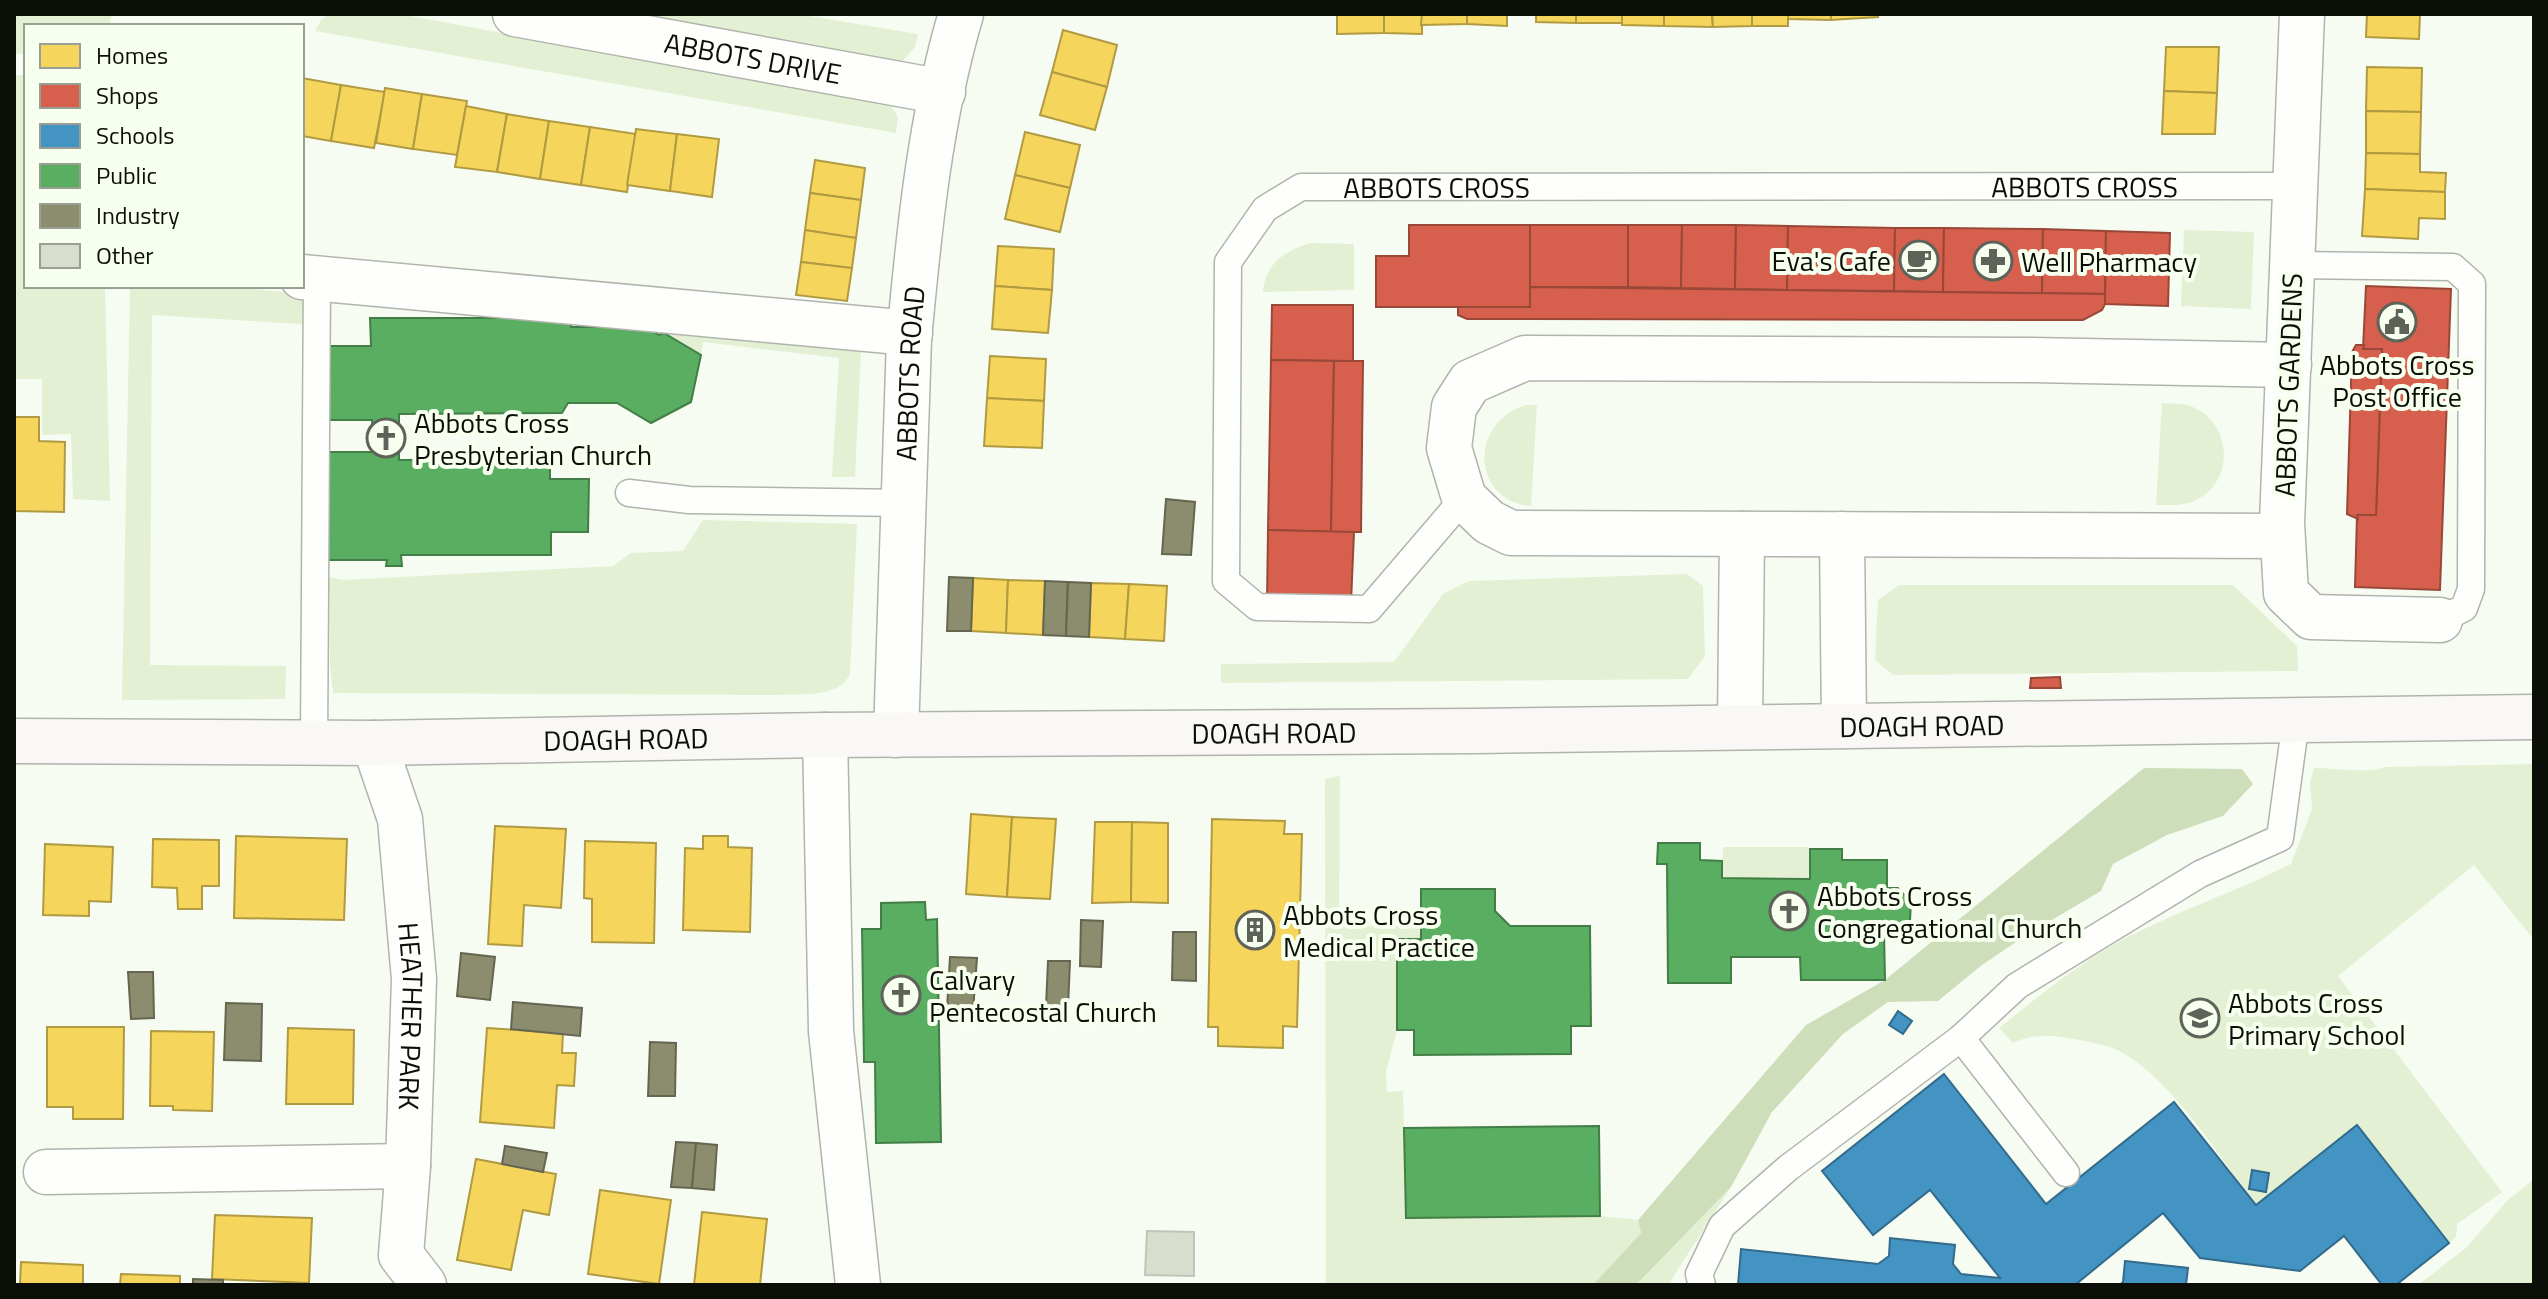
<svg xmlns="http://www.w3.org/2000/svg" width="2548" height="1299" viewBox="0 0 2548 1299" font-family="'Titillium Web',sans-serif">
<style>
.green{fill:#e3f0d4}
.forest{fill:#cedeba}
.homes{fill:#f6d55c;stroke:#b09a42;stroke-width:2}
.shops{fill:#d6604d;stroke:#994838;stroke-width:2}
.schools{fill:#4393c3;stroke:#326b8b;stroke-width:2}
.public{fill:#5aae61;stroke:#427e46;stroke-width:2}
.industry{fill:#8c8c6e;stroke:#65664f;stroke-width:2}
.building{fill:#d7dece;stroke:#c0c4bb;stroke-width:2}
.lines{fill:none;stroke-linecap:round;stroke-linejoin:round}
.service-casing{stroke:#b0b4ab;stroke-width:29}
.minor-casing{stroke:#b0b4ab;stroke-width:47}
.secondary-casing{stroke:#b0b4ab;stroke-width:47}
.service{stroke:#fefffd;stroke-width:26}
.minor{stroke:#fefffd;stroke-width:44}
.secondary{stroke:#faf8f7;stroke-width:44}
.labels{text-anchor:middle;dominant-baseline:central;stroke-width:8;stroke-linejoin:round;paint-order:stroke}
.street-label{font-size:28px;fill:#0b0f07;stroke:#f7ffef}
.poi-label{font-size:28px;fill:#0b0f07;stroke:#f7ffef;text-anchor:start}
</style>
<rect width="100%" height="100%" fill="#f7fcf2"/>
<g class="green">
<path d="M14 14H112L109 26H26V54H14Z"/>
<path d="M329 14H400L890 105 898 117 896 133 315 31 321 20Z"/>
<path d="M599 14H798L918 34 915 47 900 64Z"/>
<path d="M14 75H26V286H105L110 501 73 499 71 434 42 435V379H14Z"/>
<path d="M2184 230 2254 232 2251 309 2181 306Z"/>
<path d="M1310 243 1354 244V290L1263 292C1265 263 1286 250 1310 243Z"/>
<path d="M130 286H221L317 295V325L152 315 150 665 286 666 285 699 122 700Z"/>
<path d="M664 328 853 347 861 351 855 477H832L839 358 703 342 701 355 664 333Z"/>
<path d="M2162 403C2172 404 2184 403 2193 407 2236 426 2234 490 2188 503 2178 506 2166 505 2156 505Z"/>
<path d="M1525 405H1537L1531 506C1473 501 1467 425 1525 405Z"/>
<path d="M703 520 857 524 850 674C839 699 801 693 778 695L333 693 330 665 329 577 343 580 613 566 631 553 683 551Z"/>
<path d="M1687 574 1703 586 1705 656 1688 679 1221 683V664L1394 662 1443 594 1469 581Z"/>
<path d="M1899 585H2233L2297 646 2298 671 1893 675 1875 660 1878 600Z"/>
<path d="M2534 764V940L2474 865 2338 976 2502 1192 2457 1224 2456 1237 2449 1243 2357 1126 2256 1205C2220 1158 2169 1074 2115 1049 2103 1044 2086 1041 2073 1039 2051 1035 2033 1033 2013 1043L1999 1028C2044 992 2087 956 2140 931 2189 907 2241 889 2291 864L2312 809 2310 782 2314 768C2334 768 2369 774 2385 767Z"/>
<path d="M1340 776 1339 927 1421 924V939L1397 940V1030L1386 1072 1387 1092 1403 1091 1406 1218 1600 1216 1638 1220 1641 1233 1593 1285H1326L1325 779Z"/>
<path d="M1723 847H1809L1810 879 1722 878Z"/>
<path d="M2534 1179V1285H2418L2466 1248 2508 1200Z"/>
<path d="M1731 1187 1668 1285H1636Z"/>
</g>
<path class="forest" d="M2144 768 2242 769 2253 784 2223 816 2167 835 2113 864 2101 891 2028 934 1982 965 1938 1001 1888 1002 1843 1034 1772 1112 1731 1187 1636 1285H1593L1641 1233 1638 1220 1806 1025 1885 980Z"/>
<g class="homes">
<path d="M1337 14H1384V33L1337 34Z"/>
<path d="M1384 14H1422V34L1384 33Z"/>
<path d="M1422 14H1467V24L1421 25Z"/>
<path d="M1467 14H1507V26L1467 24Z"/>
<path d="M1536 14H1576V23L1536 22Z"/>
<rect x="1576" y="14" width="46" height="9"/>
<path d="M1622 14H1664V26L1622 25Z"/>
<path d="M1664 14H1712L1713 27 1664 26Z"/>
<path d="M1712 14H1752V26L1713 27Z"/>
<rect x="1752" y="14" width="36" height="12"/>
<path d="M1788 14H1831V20L1788 19Z"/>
<path d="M1831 14H1878V17L1831 20Z"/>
<path d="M2367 14H2420L2419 39 2366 37Z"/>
<path d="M1063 30 1117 45 1107 87 1052 72Z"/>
<path d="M2166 47H2219L2217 93 2164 91Z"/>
<path d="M2367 67 2422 68 2421 112 2366 111Z"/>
<path d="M1052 72 1107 87 1095 130 1040 115Z"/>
<path d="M302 78 341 85 331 141 302 136Z"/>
<path d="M341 85 385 92 374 148 331 141Z"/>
<path d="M385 88 422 94 413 149 376 143Z"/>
<path d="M2164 91 2217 93 2215 134H2162Z"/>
<path d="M422 94 467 101 457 155 413 149Z"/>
<path d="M466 106 507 114 497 172 455 167Z"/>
<path d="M2366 111 2421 112 2420 154 2366 153Z"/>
<path d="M507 114 549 121 540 179 497 172Z"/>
<path d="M549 121 590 127 581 185 540 179Z"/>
<path d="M590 127 636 134 627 192 581 185Z"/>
<path d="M636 129 677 134 670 191 627 185Z"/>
<path d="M1025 132 1080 145 1070 188 1015 175Z"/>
<path d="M677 134 719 139 712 197 670 191Z"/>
<path d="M2366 153 2420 154V172L2446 173 2445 192 2365 189Z"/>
<path d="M815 160 865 168 861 200 810 193Z"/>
<path d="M1015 175 1070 188 1060 232 1005 219Z"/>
<path d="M2365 189 2445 192V219L2419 218 2418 239 2362 236Z"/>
<path d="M810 193 861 200 856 238 805 230Z"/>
<path d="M805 230 856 238 852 268 801 262Z"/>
<path d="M998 246 1054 249 1052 290 995 286Z"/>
<path d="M801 262 852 268 847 301 796 295Z"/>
<path d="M995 286 1052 290 1048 333 992 329Z"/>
<path d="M990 356 1046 359 1044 401 987 398Z"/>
<path d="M987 398 1044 401 1042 448 984 446Z"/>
<path d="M14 417H39V441L65 442 64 512 14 511Z"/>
<path d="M973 578 1008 580 1006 633 971 631Z"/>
<path d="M1008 580 1045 581 1043 635 1006 633Z"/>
<path d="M1091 583 1129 584 1125 639 1089 637Z"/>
<path d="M1129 584 1167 586 1164 641 1125 639Z"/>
<path d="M971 814 1012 817 1007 897 966 894Z"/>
<path d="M1012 817 1056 819 1050 899 1007 897Z"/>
<path d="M1212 819 1285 821 1284 834H1302L1297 1027 1283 1026V1048L1218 1046V1027H1208Z"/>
<path d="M1095 822H1132L1131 902 1092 903Z"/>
<path d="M1132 822 1168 823V903L1131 902Z"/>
<path d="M495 826 566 829 561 908 524 905 522 946 488 944Z"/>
<path d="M236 836 347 839 344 920 234 918Z"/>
<path d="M703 836H728V847L752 848 750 932 683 930 685 848 703 849Z"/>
<path d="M153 839 219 840V886H202V909H178L177 888 152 887Z"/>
<path d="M585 841 656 843 654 943 592 942V899L584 898Z"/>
<path d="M45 844 113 847 111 902 89 901V916L43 915Z"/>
<path d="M47 1027H124L123 1119H73V1107H47Z"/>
<path d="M288 1028 354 1030 353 1104H286Z"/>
<path d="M487 1028 563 1033 562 1053H576L574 1086 557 1085 554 1128 480 1122Z"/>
<path d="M151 1031 214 1032 212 1111 173 1110V1106H150Z"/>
<path d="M476 1159 556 1174 549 1215 523 1210 511 1270 457 1260Z"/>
<path d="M600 1190 671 1200 659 1284 588 1274Z"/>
<path d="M702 1212 767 1219 760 1285H694Z"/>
<path d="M215 1215 312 1218 309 1283 212 1279Z"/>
<path d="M21 1262 83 1265V1285H20Z"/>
<path d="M121 1274 180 1276V1285H120Z"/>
</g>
<g class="shops">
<path d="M1409 225H1530V307H1376V256H1409Z"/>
<rect x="1530" y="225" width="98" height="62"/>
<path d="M1628 225H1682L1681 288 1628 287Z"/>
<path d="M1682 225H1736L1735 289 1681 288Z"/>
<path d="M1736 225 1788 226 1787 290 1735 289Z"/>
<path d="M1788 226 1895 228 1894 291 1787 290Z"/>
<path d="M1895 228H1944L1943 292 1894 291Z"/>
<path d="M1944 228 2043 229 2042 293 1943 292Z"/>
<path d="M2043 229 2106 231 2105 294 2042 293Z"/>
<path d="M2106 231 2170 233 2168 306 2105 304Z"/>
<path d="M2366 286 2451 289 2440 590 2355 587 2357 515H2376L2382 349H2363Z"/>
<path d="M1530 287 2105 294V304L2102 310 2083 320 1467 319 1458 315V307H1530Z"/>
<path d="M1272 305H1353V361L1271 360Z"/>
<path d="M2356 345H2364L2363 349H2382L2376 515H2357L2358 519 2347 514 2352 352Z"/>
<path d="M1271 360 1334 361 1331 532 1268 530Z"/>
<path d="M1334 361H1363L1361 532H1331Z"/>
<path d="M1268 530 1354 532 1351 603 1267 600Z"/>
<path d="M2060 677 2061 688H2030L2031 678Z"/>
</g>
<g class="schools">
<path d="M1898 1011 1912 1021 1903 1034 1889 1025Z"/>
<path d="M1944 1074 2046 1204 2174 1102 2256 1205 2357 1125 2449 1243 2396 1285H2382L2344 1236 2300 1271 2200 1258 2163 1213 2075 1285H1738L1741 1249 1878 1264 1889 1256 1890 1238 1955 1245 1953 1264 1961 1274 2000 1278 1930 1190 1873 1235 1822 1171Z"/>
<path d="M2252 1170 2269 1173 2266 1192 2249 1189Z"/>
<path d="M2125 1261 2188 1268 2186 1285H2120L2123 1282Z"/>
</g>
<g class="public">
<path d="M370 318H570L571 327H645L659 335 664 333 701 355 691 402 651 423 617 403H568L562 413 399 414V460L550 459V479H589L588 532H551V555H401L402 566H386L387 560H328L325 452H373L372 420H320V346H371Z"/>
<path d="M1658 843H1700V860L1722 861V878L1810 879V849H1842V860H1887V888H1898L1911 902 1910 921 1894 933 1884 932 1885 980H1801L1800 957H1731V983H1668L1667 864H1657Z"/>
<path d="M1421 889H1495V911L1510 926H1590L1591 1026H1571V1054L1414 1055V1030H1397V939H1421Z"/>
<path d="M925 902 926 920 937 919 941 1142 876 1143 875 1062H864L862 929H881V903Z"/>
<path d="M1599 1126 1600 1216 1406 1218 1404 1128Z"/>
</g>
<g class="industry">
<path d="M1166 499 1195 502 1191 555 1162 554Z"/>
<path d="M949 577 973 578 971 631H947Z"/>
<path d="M1045 581 1068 582 1066 636 1043 635Z"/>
<path d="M1068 582 1091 583 1089 637 1066 636Z"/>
<path d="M1081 920 1103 921 1101 967 1080 966Z"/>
<path d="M1173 932H1196V981L1172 980Z"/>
<path d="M461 953 495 957 490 1000 457 996Z"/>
<path d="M950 957 977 958 973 1011 947 1009Z"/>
<path d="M1048 961H1070L1068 1007H1046Z"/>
<path d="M128 972H153L154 1018 131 1019Z"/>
<path d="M513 1002 582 1008 580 1036 511 1029Z"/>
<path d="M226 1003 262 1004 261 1061 224 1060Z"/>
<path d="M650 1042 676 1043 675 1096H648Z"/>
<path d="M676 1142 696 1143 692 1188 671 1187Z"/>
<path d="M696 1143 717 1145 714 1190 692 1188Z"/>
<path d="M505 1146 547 1153 543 1172 502 1164Z"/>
<path d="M193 1279 223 1280V1285H193Z"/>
</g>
<path class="building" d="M1147 1231 1194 1232V1276L1145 1275Z"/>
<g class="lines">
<defs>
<g id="service">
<path d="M2293 265 2453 267 2472 284 2471 589 2464 608 2440 620"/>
<path d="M629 493 689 500 904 503"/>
<path id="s1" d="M1464 498 1369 609 1257 607 1226 581 1228 262 1265 209 1301 187 2296 186"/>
<path d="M314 742 317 278"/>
<path d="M1961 1038 2066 1173"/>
<path d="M1702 1285 1699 1274 1722 1226 1788 1168 1961 1038 2017 986 2200 874 2280 838 2296 720"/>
</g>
<g id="minor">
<path id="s2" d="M515 14 943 92"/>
<path d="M2302 14 2282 523 2286 593 2311 617 2440 620"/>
<path d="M302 277 910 333"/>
<path d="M1842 534 1844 726"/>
<path d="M2282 536 1511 533 1489 522 1464 498 1449 448 1454 407 1470 382 1525 358 2029 360 2289 365"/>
<path d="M1740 725 1742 534"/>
<path d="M825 735 831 1031 858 1285"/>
<path id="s3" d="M896 735 909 339C919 231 930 118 961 14"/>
<path id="s4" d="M374 743 400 819 414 979 408 1166 401 1255 424 1285"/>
<path d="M46 1172 408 1166"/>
</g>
<g id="secondary">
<path id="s5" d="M14 741 374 743 825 735 1474 731 2534 717"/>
</g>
</defs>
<use href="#service" class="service-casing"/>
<use href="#minor" class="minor-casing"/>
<use href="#secondary" class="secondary-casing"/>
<use href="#service" class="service"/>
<use href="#minor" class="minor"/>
<use href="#secondary" class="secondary"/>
</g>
<defs>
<symbol id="cafe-ring" viewBox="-11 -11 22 22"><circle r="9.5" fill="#f7ffef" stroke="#5e6259" stroke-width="1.5"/><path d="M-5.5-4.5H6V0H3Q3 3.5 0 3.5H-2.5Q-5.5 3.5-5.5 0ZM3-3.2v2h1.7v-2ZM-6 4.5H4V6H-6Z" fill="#5e6259"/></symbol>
<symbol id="pharmacy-ring" viewBox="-11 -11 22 22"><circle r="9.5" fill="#f7ffef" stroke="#5e6259" stroke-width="1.5"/><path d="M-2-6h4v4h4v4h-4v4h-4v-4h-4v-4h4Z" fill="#5e6259"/></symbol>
<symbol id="civic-ring" viewBox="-11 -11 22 22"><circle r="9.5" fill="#f7ffef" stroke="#5e6259" stroke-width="1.5"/><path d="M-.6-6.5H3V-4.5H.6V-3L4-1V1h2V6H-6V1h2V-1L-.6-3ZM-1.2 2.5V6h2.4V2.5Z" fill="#5e6259"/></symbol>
<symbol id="church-ring" viewBox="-11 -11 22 22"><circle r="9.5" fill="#f7ffef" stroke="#5e6259" stroke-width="1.5"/><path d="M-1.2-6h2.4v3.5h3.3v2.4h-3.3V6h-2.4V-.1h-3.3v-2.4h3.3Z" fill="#5e6259"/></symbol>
<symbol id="building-ring" viewBox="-11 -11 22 22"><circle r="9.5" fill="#f7ffef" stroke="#5e6259" stroke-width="1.5"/><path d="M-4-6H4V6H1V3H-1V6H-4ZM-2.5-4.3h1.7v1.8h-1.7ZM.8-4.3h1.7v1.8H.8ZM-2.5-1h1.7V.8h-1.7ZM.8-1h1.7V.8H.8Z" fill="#5e6259"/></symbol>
<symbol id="school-ring" viewBox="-11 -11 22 22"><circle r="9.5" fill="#f7ffef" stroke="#5e6259" stroke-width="1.5"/><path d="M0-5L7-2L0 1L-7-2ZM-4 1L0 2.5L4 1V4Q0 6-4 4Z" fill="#5e6259"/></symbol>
</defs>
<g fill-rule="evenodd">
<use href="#cafe-ring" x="1897" y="238" width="44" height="44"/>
<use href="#pharmacy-ring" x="1971" y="239" width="44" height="44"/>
<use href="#civic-ring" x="2375" y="300" width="44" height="44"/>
<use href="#church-ring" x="364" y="416" width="44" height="44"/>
<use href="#church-ring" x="1767" y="889" width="44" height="44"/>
<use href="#building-ring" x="1233" y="908" width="44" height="44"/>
<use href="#church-ring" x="879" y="973" width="44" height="44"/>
<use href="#school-ring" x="2178" y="996" width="44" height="44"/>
</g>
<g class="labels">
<g class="street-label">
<text stroke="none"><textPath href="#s2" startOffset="242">ABBOTS DRIVE</textPath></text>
<text stroke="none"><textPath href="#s1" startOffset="860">ABBOTS CROSS</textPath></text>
<text stroke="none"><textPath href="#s1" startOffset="1508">ABBOTS CROSS</textPath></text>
<text stroke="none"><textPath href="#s3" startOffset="362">ABBOTS ROAD</textPath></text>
<text transform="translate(2288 385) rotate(-88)">ABBOTS GARDENS</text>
<text stroke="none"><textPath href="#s5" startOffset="1908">DOAGH ROAD</textPath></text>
<text stroke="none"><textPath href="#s5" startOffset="1260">DOAGH ROAD</textPath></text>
<text stroke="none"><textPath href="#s5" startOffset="612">DOAGH ROAD</textPath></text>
<text stroke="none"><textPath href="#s4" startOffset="278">HEATHER PARK</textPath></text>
</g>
<g class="poi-label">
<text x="1891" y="260" text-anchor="end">Eva's Cafe</text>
<text x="2021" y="261">Well Pharmacy</text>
<text x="2397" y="364" text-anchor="middle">Abbots Cross<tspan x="2397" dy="32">Post Office</tspan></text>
<text x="414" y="422">Abbots Cross<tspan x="414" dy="32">Presbyterian Church</tspan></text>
<text x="1817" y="895">Abbots Cross<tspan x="1817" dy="32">Congregational Church</tspan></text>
<text x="1283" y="914">Abbots Cross<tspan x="1283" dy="32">Medical Practice</tspan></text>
<text x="929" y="979">Calvary<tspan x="929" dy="32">Pentecostal Church</tspan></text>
<text x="2228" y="1002">Abbots Cross<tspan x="2228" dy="32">Primary School</tspan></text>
</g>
</g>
<rect width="2548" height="1299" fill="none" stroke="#0b0f07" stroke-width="32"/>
<rect x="24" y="24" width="280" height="264" fill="#f7ffef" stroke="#999f92" stroke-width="2"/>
<rect x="40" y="44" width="40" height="24" fill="#f6d55c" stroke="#999f92" stroke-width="2"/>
<text x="96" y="64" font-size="24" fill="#0b0f07">Homes</text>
<rect x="40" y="84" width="40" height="24" fill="#d6604d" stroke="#999f92" stroke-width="2"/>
<text x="96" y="104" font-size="24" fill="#0b0f07">Shops</text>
<rect x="40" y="124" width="40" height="24" fill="#4393c3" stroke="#999f92" stroke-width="2"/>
<text x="96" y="144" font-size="24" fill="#0b0f07">Schools</text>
<rect x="40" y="164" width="40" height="24" fill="#5aae61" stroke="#999f92" stroke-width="2"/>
<text x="96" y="184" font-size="24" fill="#0b0f07">Public</text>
<rect x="40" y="204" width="40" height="24" fill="#8c8c6e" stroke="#999f92" stroke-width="2"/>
<text x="96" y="224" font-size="24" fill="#0b0f07">Industry</text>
<rect x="40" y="244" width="40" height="24" fill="#d7dece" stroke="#999f92" stroke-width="2"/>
<text x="96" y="264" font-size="24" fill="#0b0f07">Other</text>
</svg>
